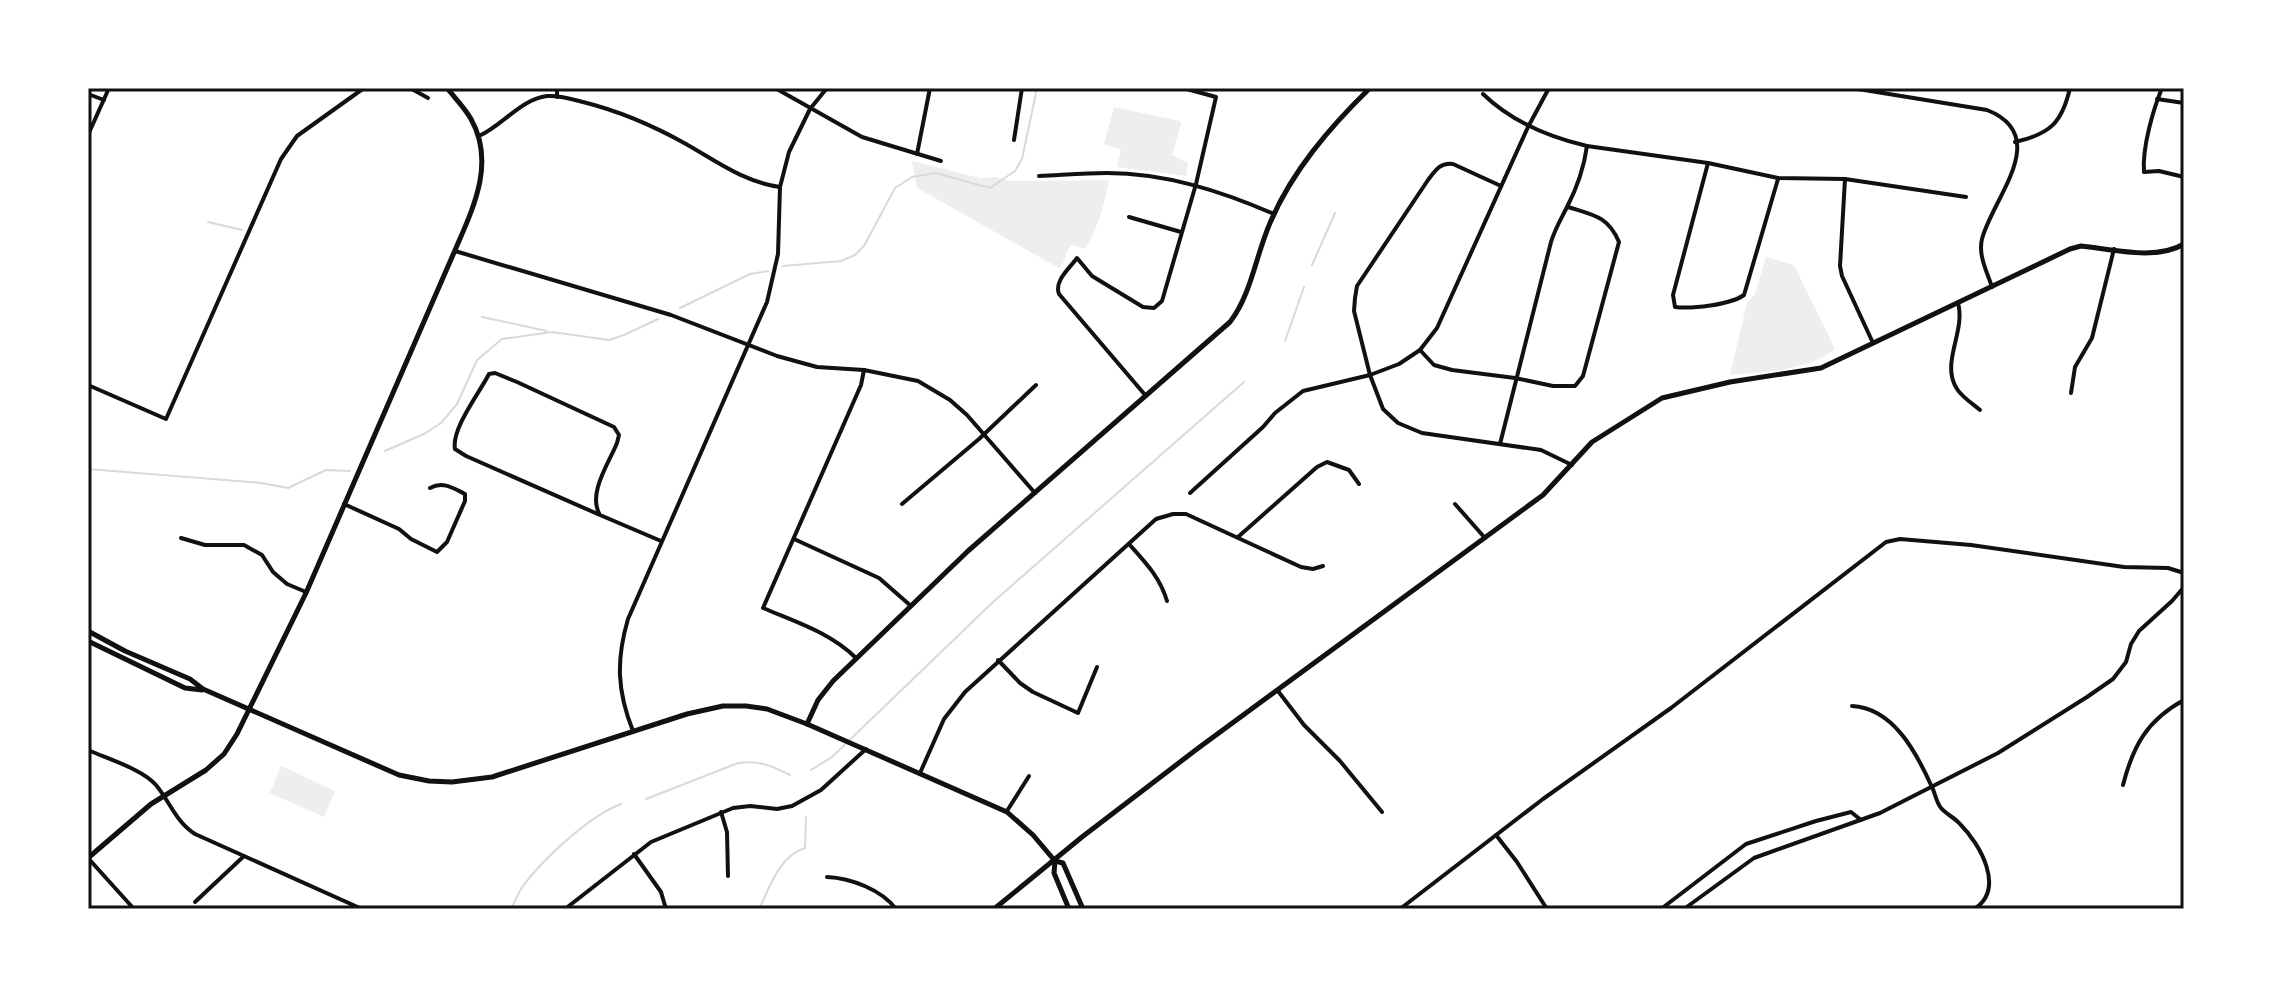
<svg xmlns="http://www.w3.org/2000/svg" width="2272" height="997" viewBox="0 0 2272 997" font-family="Poppins,sans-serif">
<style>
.green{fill:#eee}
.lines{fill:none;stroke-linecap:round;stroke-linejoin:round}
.stream{stroke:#d9d9d9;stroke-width:2}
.minor{stroke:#111;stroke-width:4}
.tertiary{stroke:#111;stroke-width:5}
.secondary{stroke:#111;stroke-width:5}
.neatline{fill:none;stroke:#111;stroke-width:3}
</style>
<rect width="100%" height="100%" fill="#fff"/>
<g class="green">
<path d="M1114 107 1180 121 1181 124 1172 155 1188 163 1186 176 1117 167 1121 150 1104 144Z"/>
<path d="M912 161 980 178 996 177 1010 181 1109 180C1104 205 1099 226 1085 249L1072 245C1064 251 1067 261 1059 268L917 188Z"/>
<path d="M1766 257 1794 265 1835 349C1809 371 1762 372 1730 375L1747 303 1755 294Z"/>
<path d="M281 766 335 791 324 817 270 793Z"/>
</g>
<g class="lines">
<g class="stream">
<path d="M208 222 242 230"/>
<path d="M1312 265 1335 213"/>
<path d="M783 266 841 261 855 255 864 246 895 188 912 177 936 173 990 188 1015 171 1022 159 1037 88"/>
<path d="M680 308 750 274 768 271"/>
<path d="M482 317 547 331"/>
<path d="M1285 341 1304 287"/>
<path d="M385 451 424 434 441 423 457 404 477 360 502 339 552 332 609 340 624 335 658 319"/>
<path d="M88 469 261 483 288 488 326 470 350 471"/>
<path d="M811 770 832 757 992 603 1244 382"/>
<path d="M646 799 738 763C759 760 772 766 790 775"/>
<path d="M511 909C515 902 518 893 523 886 543 859 589 816 621 804"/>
<path d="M759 909C770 887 779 856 805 848L806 817"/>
</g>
<g class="minor">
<path d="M410 88 428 98"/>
<path d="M775 88 862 137 941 161"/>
<path d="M1852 88 1987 110C2053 136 1992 199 1982 239 1978 255 1987 272 1992 287"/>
<path d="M2162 88C2153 110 2142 148 2144 172L2159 171 2184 177"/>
<path d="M88 94 104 100"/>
<path d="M1483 94C1512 122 1548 137 1587 146L1708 163 1778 178 1845 179 1966 197"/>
<path d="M557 97V88"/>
<path d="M2157 99 2184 103"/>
<path d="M88 135 109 88"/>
<path d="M479 136C502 126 521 99 547 96 559 95 572 99 583 102 619 111 654 126 686 144 716 161 744 182 780 187"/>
<path d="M1014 140 1022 88"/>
<path d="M2015 142C2050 134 2062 123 2070 88"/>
<path d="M917 154 930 88"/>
<path d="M1708 163 1673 295 1675 307C1691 309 1730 305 1744 295L1778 179"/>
<path d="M1039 176C1062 175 1084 173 1107 173 1165 173 1221 191 1274 214"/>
<path d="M1845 179 1840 266 1842 276 1873 343"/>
<path d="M1501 186 1453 164C1440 162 1435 171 1428 180L1357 286 1355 298 1354 311 1370 375 1383 409 1398 423 1422 433 1541 450 1572 465"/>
<path d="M1129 217 1181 232"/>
<path d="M455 251 671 315 777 356 817 367 864 370 918 381 950 400 967 415 1035 493"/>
<path d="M1958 303C1966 332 1940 363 1957 389 1962 397 1973 404 1980 410"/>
<path d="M1420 350 1434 365 1452 370 1515 378 1553 386H1575L1583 376 1619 242C1608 216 1593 215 1568 207"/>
<path d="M88 385 166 419 281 159 297 136 364 88"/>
<path d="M2071 393 2075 367 2092 338 2114 249"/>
<path d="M1146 396 1059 294C1054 281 1069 269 1077 258L1092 276 1143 307 1154 308 1162 301 1196 184 1216 97 1183 88"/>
<path d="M1500 444 1551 242C1555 229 1561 219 1567 207 1577 188 1584 167 1587 146"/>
<path d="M1190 493 1263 427 1275 413 1303 391 1370 375 1399 364 1420 350 1437 328 1528 127 1549 88"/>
<path d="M344 504 399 529 411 539 437 552 447 542 465 501V494C453 488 443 481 430 488"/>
<path d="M902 504 979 439 1036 385"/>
<path d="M1455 504 1485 538"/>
<path d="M600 515 466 456 455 449C451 429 480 392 489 374L495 373 517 382 614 427 619 435 617 443C609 463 587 494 600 515L661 541"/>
<path d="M1238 537 1317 467 1327 462 1349 470 1359 484"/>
<path d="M181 538 205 545H244L262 555 273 572 287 584 306 592"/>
<path d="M794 539 879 578 911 606"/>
<path d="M1129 544C1145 562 1160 577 1167 601"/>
<path d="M856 658C831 633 796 622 763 608L861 385 864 370"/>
<path d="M998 660 1020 683 1033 692 1078 713 1097 667"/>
<path d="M1278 691 1304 725 1340 761 1382 812"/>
<path d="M1852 706C1893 708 1916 752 1931 785 1935 792 1936 802 1941 808 1946 814 1955 818 1960 824 1980 844 2006 889 1974 909"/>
<path d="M633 731C617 691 616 660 628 619L767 302 778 254 780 187 789 152 810 109 827 88"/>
<path d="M88 750C108 759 142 769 156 785 170 802 176 822 195 834L362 909"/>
<path d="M920 773 944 719 965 692 1156 519 1173 514H1186L1301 567 1313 569 1323 566"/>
<path d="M2123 785C2133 746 2147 720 2184 700"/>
<path d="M1007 811 1029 776"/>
<path d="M721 812 727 832 728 876"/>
<path d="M1496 835 1517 862 1547 909"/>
<path d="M634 854 661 892 666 909"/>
<path d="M88 858 134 909"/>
<path d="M827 877C851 878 882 890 896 909"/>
<path d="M195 902 244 856"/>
<path d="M565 909 651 842 733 808 750 806 777 809 792 806 821 790 866 749"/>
<path d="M1400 909 1543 799 1671 708 1886 542 1900 539 1971 545 2124 567 2168 568 2184 573"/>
<path d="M1661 909 1746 844 1816 821 1851 812 1861 820"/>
<path d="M1684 909 1754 858 1880 813 1998 753 2087 697 2113 679 2126 662 2131 644 2139 631 2172 601 2184 587"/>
</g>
<g class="tertiary">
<path d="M88 858 151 804 206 770 224 754 237 734 306 593 459 241C476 202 494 160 471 119 465 108 455 98 447 88"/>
<path d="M994 909 1082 837 1197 749 1543 495 1592 442 1662 398 1730 382 1821 368 2070 249 2081 246C2112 249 2156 261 2184 244"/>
</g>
<g class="secondary">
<path d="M88 631 125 651 190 679 203 689 399 775 429 781 452 782 492 777 687 714 723 706H746L767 709 807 724 1007 812 1033 835 1055 861 1063 863 1083 909"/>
<path d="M88 641 185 688 202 690"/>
<path d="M807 724 818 700 833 681 968 551 1230 322C1251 295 1256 255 1270 223 1292 171 1330 127 1370 88"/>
<path d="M1055 861 1054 873 1069 909"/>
</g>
</g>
<rect width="2272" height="997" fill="none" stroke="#ffffff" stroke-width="180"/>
<rect x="90" y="90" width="2092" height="817" class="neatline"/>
</svg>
